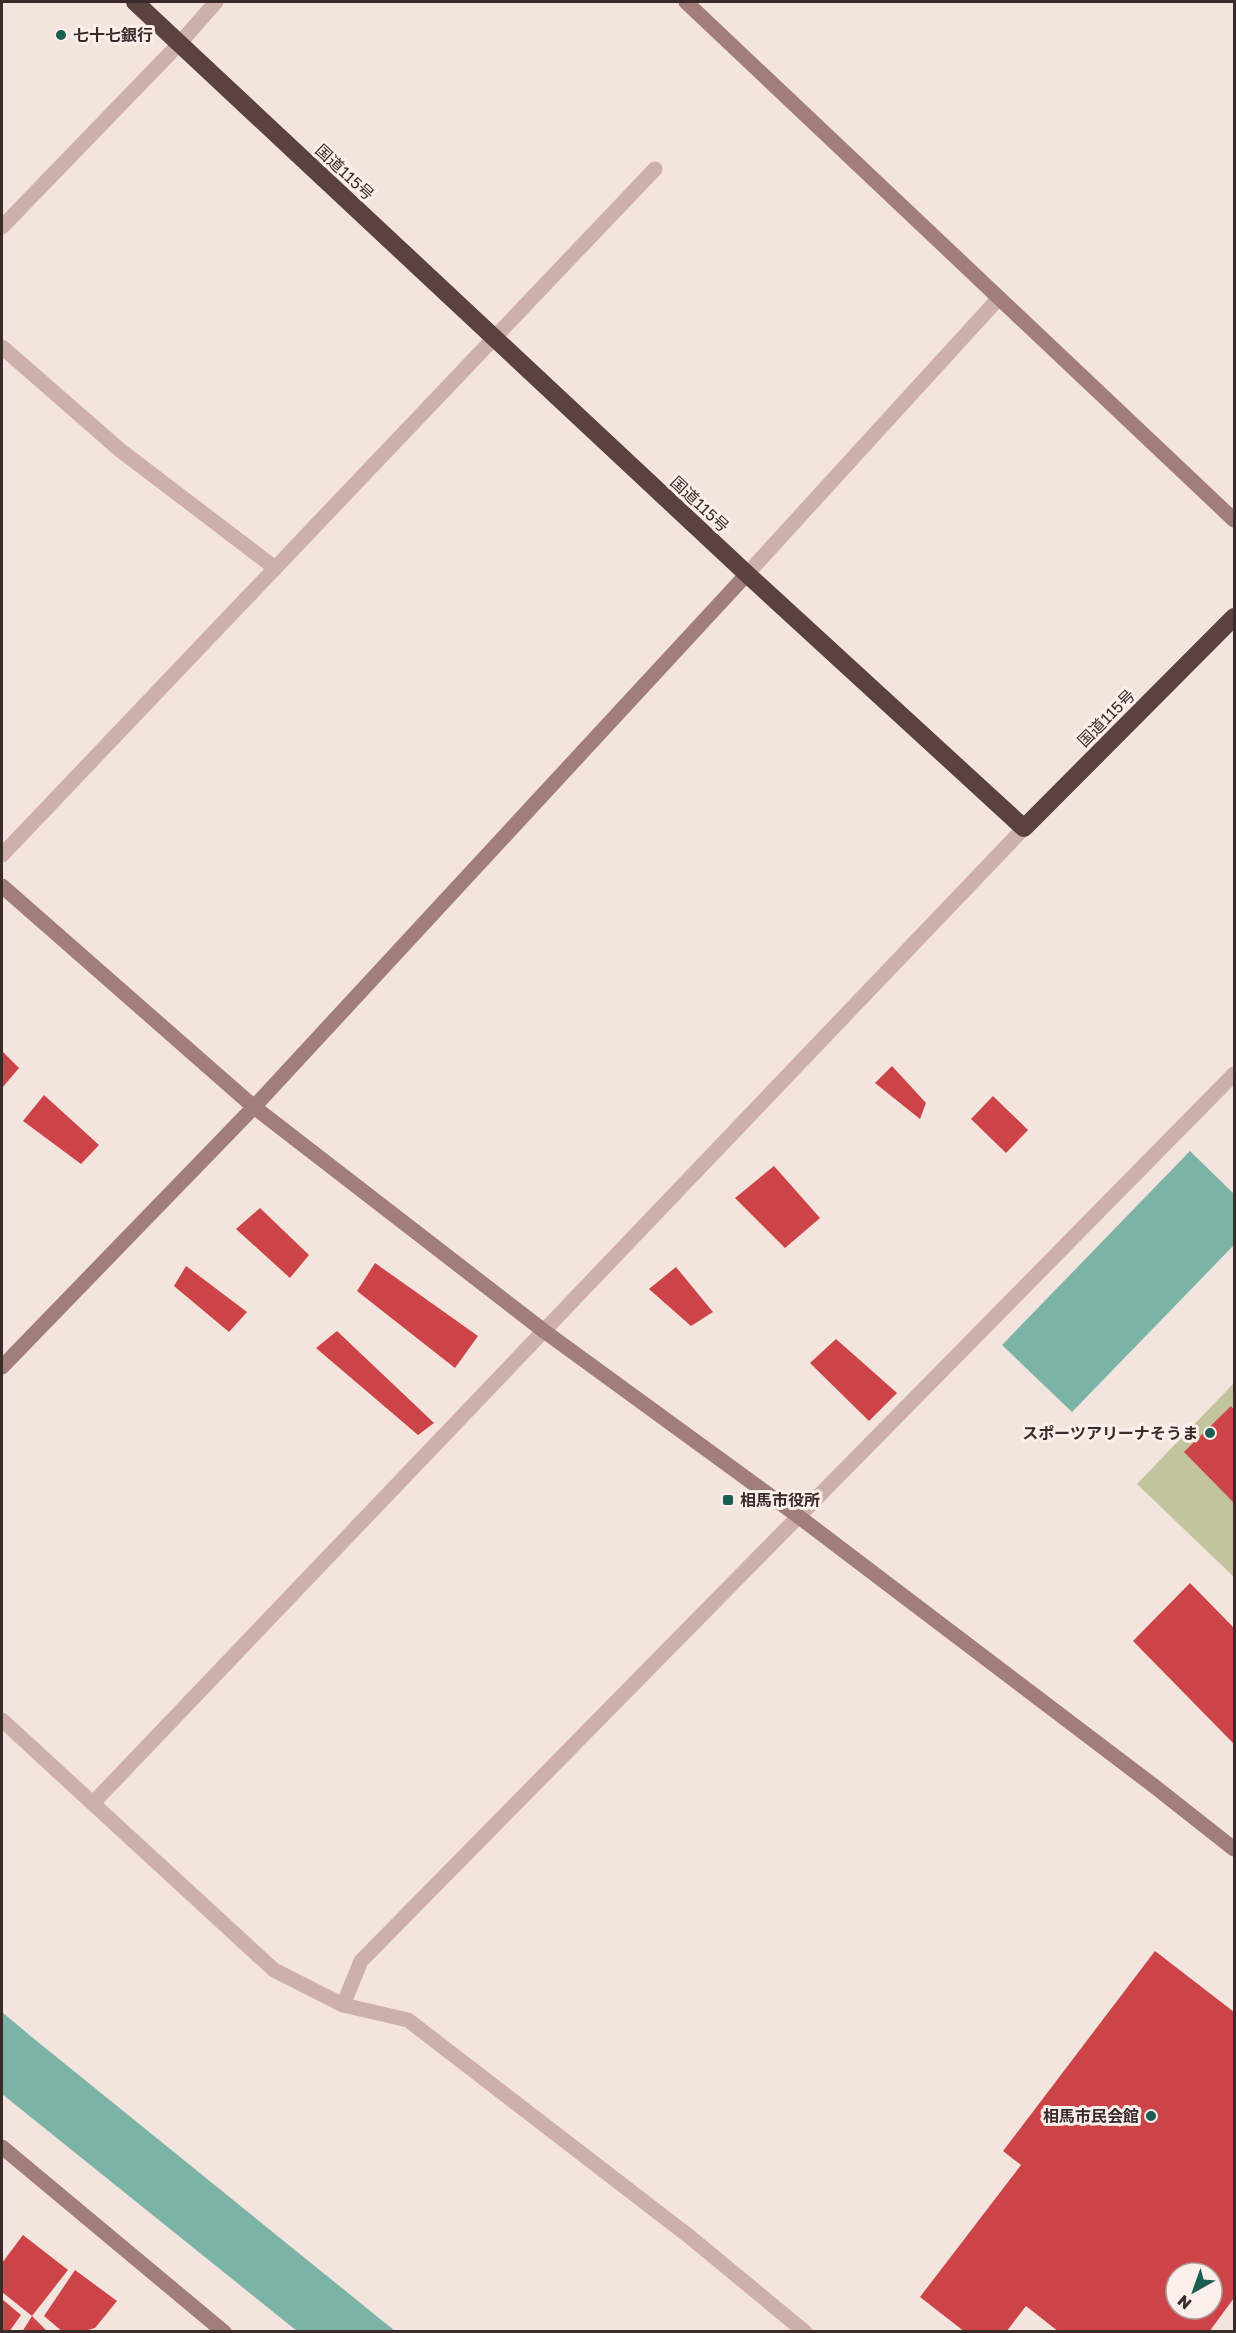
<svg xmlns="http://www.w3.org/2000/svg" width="1236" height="2333" viewBox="0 0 1236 2333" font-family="'Golos Text','Noto Sans JP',sans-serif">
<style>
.green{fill:#c2c49d}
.water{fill:#7bb3a6}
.building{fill:#cc4447;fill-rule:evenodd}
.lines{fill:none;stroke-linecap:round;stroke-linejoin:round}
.lane{stroke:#cdb0a9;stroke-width:15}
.street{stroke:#cdb0a9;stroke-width:15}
.secondary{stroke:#a17e7a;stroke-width:15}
.highway{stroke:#5b4140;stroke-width:18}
.poi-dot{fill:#1c5e51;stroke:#fbefeb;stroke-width:2}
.labels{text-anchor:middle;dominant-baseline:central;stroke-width:6;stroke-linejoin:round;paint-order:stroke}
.poi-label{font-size:16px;font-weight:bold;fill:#3a2a29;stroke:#fbefeb;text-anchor:start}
.street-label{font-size:16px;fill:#3a2a29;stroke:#fbefeb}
</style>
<rect width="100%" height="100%" fill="#f4e4de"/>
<path class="green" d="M1234 1383V1577L1137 1484Z"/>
<g class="water">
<path d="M1190 1151 1234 1194V1245L1072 1412 1002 1345Z"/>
<path d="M2 2012 33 2038 395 2331H297L2 2094Z"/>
</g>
<g class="building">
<path d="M2 1051 19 1068 2 1088Z"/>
<path d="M892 1066 926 1103 920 1119 875 1083Z"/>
<path d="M44 1095 99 1145 81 1164 23 1121Z"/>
<path d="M993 1096 1028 1130 1006 1153 971 1119Z"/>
<path d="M774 1166 820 1218 785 1248 735 1198Z"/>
<path d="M260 1208 309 1255 290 1278 236 1229Z"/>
<path d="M375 1263 478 1336 455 1368 357 1291Z"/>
<path d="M186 1266 247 1312 229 1332 174 1286Z"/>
<path d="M676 1267 713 1312 691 1326 649 1289Z"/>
<path d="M337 1331 434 1423 418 1435 316 1348Z"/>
<path d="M836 1339 897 1393 869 1421 810 1363Z"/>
<path d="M1231 1406 1234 1410V1503L1184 1452Z"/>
<path d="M1190 1583 1234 1628V1744L1133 1641Z"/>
<path d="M1155 1951 1234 2012V2298L1209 2332H1059L1026 2306 1006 2332H965L920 2297 1021 2165 1003 2151ZM1176 2273H1212V2309H1176Z"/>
<path d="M23 2235 68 2270 32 2316 2 2292V2263Z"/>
<path d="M75 2270 117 2301 95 2328 81 2332H63L44 2316Z"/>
<path d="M2 2299 21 2315 9 2332H2Z"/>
<path d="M32 2316 48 2332H22Z"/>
</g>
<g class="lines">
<g class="lane">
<path d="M179 44 216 2"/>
<path d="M2 347 120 450 275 568"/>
<path d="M747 574 999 298"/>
<path d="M2 855 655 169"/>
</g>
<g class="street">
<path d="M2 227 179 44"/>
<path d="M2 1720 274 1970 343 2005 408 2020 690 2237 805 2332"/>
<path d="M93 1803 1024 828"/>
<path d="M343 2005 361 1961 1234 1074"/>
</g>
<g class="secondary">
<path d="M686 2 1234 520"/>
<path d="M2 886 254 1107 544 1331 798 1516 1154 1786 1234 1849"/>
<path d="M2 1367 254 1107 747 574"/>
<path d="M2 2147 224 2332"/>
</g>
<path class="highway" d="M135 2 747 574 1024 828 1234 617"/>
</g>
<g class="poi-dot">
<circle cx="61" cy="35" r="6"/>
<circle cx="1210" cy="1433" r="6"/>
<rect x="722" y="1494" width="12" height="12" rx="3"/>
<circle cx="1151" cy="2116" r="6"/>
</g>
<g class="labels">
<g class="poi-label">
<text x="73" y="35">七十七銀行</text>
<text x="1198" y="1433" text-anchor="end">スポーツアリーナそうま</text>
<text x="740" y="1500">相馬市役所</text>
<text x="1139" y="2116" text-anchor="end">相馬市民会館</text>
</g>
<g class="street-label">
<text transform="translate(345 172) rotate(43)">国道115号</text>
<text transform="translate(700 504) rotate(43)">国道115号</text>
<text transform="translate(1106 718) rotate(-45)">国道115号</text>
</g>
</g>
<rect width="1236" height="2333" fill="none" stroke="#3a2a29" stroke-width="6"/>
<g transform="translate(1194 2291) rotate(220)"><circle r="28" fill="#fbefeb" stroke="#aea09d" stroke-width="1.5"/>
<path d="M0-4.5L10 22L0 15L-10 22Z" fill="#1c5e51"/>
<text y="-9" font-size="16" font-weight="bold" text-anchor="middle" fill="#3a2a29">N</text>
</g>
</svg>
